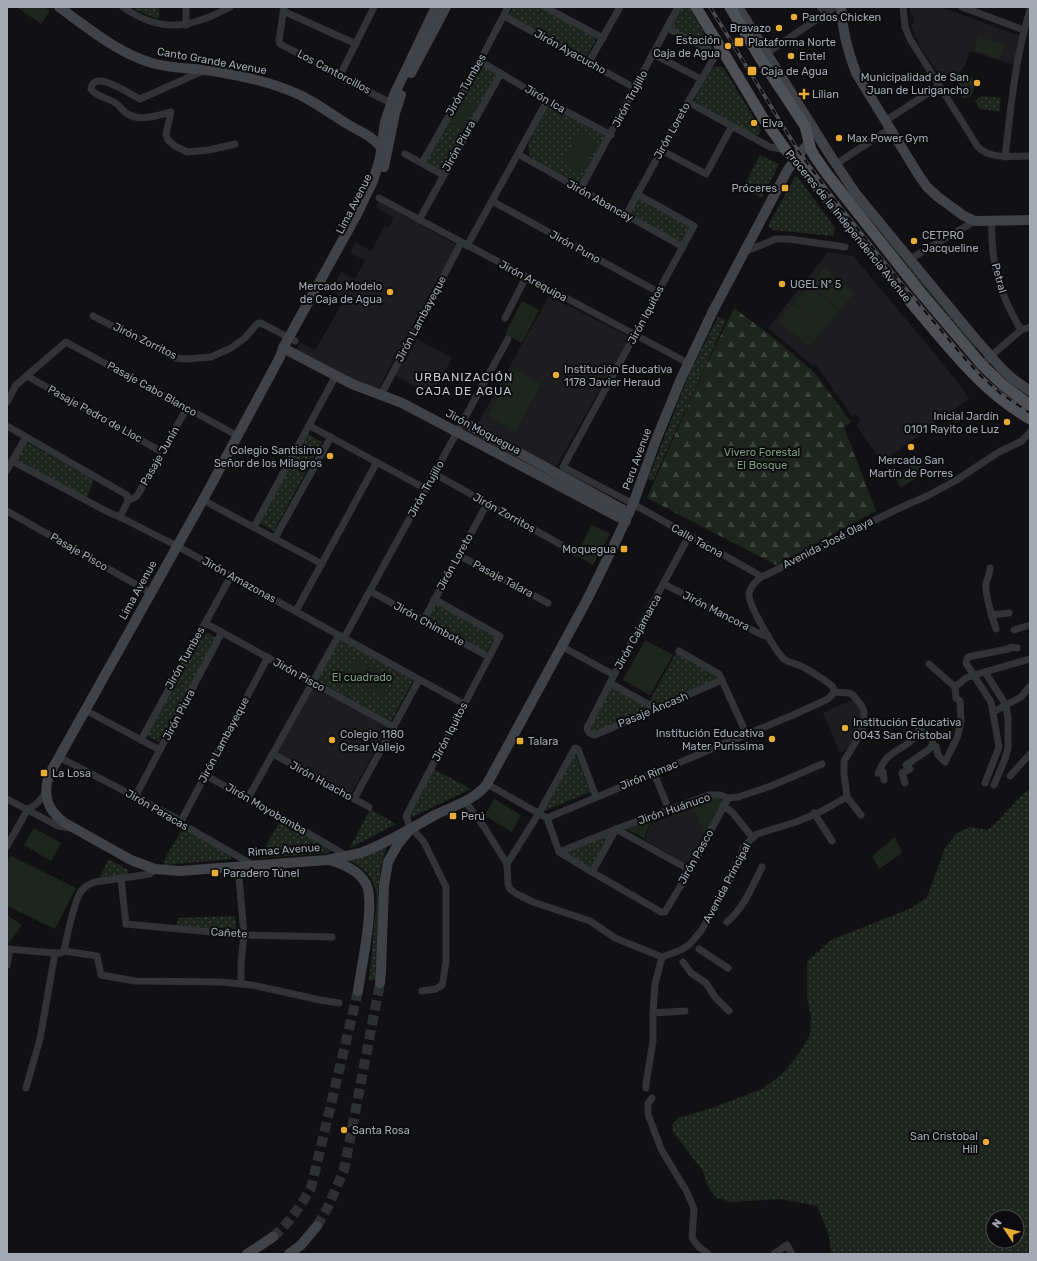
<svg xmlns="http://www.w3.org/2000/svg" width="1037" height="1261" viewBox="0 0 1037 1261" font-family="Rubik,sans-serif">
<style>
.built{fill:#1d1d20}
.grass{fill:url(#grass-dots);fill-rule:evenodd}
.forest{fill:url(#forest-firs)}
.garden{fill:#1e251f}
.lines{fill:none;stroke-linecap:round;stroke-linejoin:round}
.secondary-tunnel{stroke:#2e2f33;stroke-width:10;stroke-dasharray:10 5;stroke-linecap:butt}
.street{stroke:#323337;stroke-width:7}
.secondary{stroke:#414247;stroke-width:10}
.primary{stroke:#4f5056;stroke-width:11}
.rail-casing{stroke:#4c4d52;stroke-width:3.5}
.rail{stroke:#0c0c0e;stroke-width:2;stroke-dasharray:6;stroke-linecap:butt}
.poi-dot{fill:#e8ac34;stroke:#0c0c0e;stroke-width:1.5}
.labels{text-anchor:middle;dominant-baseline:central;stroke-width:4;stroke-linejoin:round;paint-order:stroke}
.poi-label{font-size:11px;fill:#a3a8b3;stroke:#0c0c0e;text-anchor:start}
.street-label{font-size:11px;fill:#a3a8b3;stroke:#0c0c0e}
.park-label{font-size:11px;fill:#7b9d7d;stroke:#0c0c0e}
.neighbourhood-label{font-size:12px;letter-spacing:1px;fill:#c4c7cf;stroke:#0c0c0e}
</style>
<defs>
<pattern id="grass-dots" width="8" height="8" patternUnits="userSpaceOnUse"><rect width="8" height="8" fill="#1e251f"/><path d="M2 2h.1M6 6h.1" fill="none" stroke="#3c423d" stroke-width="1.8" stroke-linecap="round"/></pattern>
<pattern id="forest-firs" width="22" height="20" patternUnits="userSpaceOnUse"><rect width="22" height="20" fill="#1e251f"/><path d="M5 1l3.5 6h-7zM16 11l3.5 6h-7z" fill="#3c423d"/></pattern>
</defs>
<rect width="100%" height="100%" fill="#111113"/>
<g class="built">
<path d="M910 7H940L1021 36 1015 65 970 51 965 65 962 70 944 82 919 45 918 39 915 37 911 25 914 22 913 16 910 14Z"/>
<path d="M379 202 457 245 377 391 341 375 296 350 300 342 315 350 345 299 331 291 341 272 355 279 365 261 350 252 355 242 371 251 385 226 389 227 394 218 376 207Z"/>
<path d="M828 252 853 256 936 355 965 392 969 399 882 462 856 425 861 421 856 414 852 416 816 365 813 366 768 328Z"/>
<path d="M549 296 630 337 554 470 476 427Z"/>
<path d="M414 337 452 358 432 395 393 375Z"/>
<path d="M314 686 388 727 351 794 276 753Z"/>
<path d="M854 699 862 712 859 732 851 746 840 753 823 713Z"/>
<path d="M693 806 705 837 689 865 648 842 646 839V835L648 829 652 824Z"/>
</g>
<g class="grass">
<path d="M137 7H159V19L147 15 135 9Z"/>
<path d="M513 7H541L597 37 587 57 509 15Z"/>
<path d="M681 7H689L714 50 670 27Z"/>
<path d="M479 64 498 74 443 173 423 162Z"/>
<path d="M716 66 723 67 760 128 761 131 758 135 755 136 694 101 710 70Z"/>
<path d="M965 76 971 77 974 81C974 89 974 99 963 98L955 86Z"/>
<path d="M981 96 1001 98 999 111 980 109 975 101Z"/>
<path d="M548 106H551L604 135 605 137 580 183H578L531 157 529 153 528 144Z"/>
<path d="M760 155 779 164 762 198 743 188Z"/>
<path d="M797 176 835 228 833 236 774 230 769 227V224L792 182 795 177Z"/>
<path d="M638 195 692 226 682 245 626 215Z"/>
<path d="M881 231 977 347 974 348 950 322 888 245Z"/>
<path d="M718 317 726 320 653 481 648 479 690 372Z"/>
<path d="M308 434 322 442 274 531 259 523Z"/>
<path d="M26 442 94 480 86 499 16 459Z"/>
<path d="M435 602 496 636 486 653 426 619Z"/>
<path d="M202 630 217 638 159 742 144 734Z"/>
<path d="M340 637 415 678 391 721 316 680Z"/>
<path d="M677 651 717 674 719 679 657 706 649 702Z"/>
<path d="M612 685 648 707 647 709 592 733 589 728Z"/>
<path d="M575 754 590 792 544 811Z"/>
<path d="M433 769 471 789 410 818V812Z"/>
<path d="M1030 789V1254H831L829 1235 817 1206 782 1199 731 1202 717 1198 708 1187 703 1171 673 1132 672 1125 678 1118 712 1108 762 1089 781 1075 798 1055 810 1035 811 1016 807 998V962L831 940 912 908 927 897 945 848 957 833 971 827 987 830 993 826 1022 795ZM993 1217H1017V1241H993Z"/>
<path d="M370 809 396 824 350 848Z"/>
<path d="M281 819 330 849 329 853 259 858Z"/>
<path d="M183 828 232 854 231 859 166 865 163 862Z"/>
<path d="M611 833 592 868 563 852Z"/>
<path d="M387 846 381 866 378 889 377 979 369 981C371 962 373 944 374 925 375 913 379 899 375 888 371 874 360 865 347 860Z"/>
<path d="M109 859 128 870V874L99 878Z"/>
<path d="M235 916 236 931 177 926 178 918Z"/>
</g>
<path class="forest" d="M734 308 770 335 814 372 851 422 844 427 876 511 776 565 647 498 702 374Z"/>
<g class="garden">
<path d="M19 7H45L50 11 41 24 18 8Z"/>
<path d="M979 36 1004 45 998 59 974 50Z"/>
<path d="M463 99 476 105 462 130 449 123Z"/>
<path d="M579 132 598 142 581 173 562 162Z"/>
<path d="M824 268 854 293 840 310 810 285Z"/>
<path d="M809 286 839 311 824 328 794 303Z"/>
<path d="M522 301 539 310 522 343 505 334Z"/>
<path d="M793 304 824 329 809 346 779 321Z"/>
<path d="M513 368 541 384 516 431 488 416Z"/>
<path d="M918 461 925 472 901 488 894 476Z"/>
<path d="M592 525 610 534 593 565 576 555Z"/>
<path d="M645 640 673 655 650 695 623 680Z"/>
<path d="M357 659 392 679 382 697 347 678Z"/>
<path d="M712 798H717L724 801 705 837 693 806Z"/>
<path d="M494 799 521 815 512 832 485 816Z"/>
<path d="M657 818C650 825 645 829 645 839L626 829Z"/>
<path d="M34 828 61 843 51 861 24 845Z"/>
<path d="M895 837 902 853 879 869 872 856Z"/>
<path d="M11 856 76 888 55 929 7 906V863Z"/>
<path d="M7 915 22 925 9 943 7 941Z"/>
</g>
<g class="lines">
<g class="secondary-tunnel">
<path d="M317 1226 327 1209 344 1170 380 983"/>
<path d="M273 1237C289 1223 300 1207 311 1188L358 991"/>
</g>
<g class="street">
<path d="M123 7C161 34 191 28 230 7"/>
<path d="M284 7 279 41 280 44 340 75 343 79 391 103"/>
<path d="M545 7 603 38"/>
<path d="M820 7 826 14"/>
<path d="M903 7 905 27 910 39 978 147C991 160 1013 156 1030 156"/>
<path d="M962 7 1024 30"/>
<path d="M283 11 356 44"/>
<path d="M504 16 635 88"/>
<path d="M186 25V7"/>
<path d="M667 28 716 54"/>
<path d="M653 54 701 79"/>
<path d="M764 55 835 7"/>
<path d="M480 61 547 101 611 135"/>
<path d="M589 62 620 7"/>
<path d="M203 71 140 99C131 95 93 68 91 89 95 96 105 97 112 101 118 103 121 109 126 113 139 122 156 116 171 112L166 134 168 140 175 146 187 152 209 150 235 144"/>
<path d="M340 75 374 7"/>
<path d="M688 102 770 147 786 150"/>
<path d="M885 121 939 86"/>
<path d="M661 150 706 174 732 126"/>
<path d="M405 154 443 175"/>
<path d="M518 154 683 247"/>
<path d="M1005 157C1011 107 1015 58 1030 10"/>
<path d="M422 163 480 61 508 7"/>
<path d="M836 164 885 132"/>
<path d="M580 190 678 7"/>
<path d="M637 194 694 226 563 467 626 500 761 576"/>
<path d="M379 198 688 363"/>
<path d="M492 201 658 292"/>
<path d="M626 215 688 102 720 48"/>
<path d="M419 220 501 73"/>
<path d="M992 221C990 262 1000 295 1021 330"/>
<path d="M467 246 547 101"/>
<path d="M744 252 776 239H789L845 247"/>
<path d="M910 259 975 221"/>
<path d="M93 316 175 358 186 359 211 357 231 348 245 338 256 325 259 323 263 324 295 341"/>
<path d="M505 318 526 277"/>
<path d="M982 365 991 356 1021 330 1030 327"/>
<path d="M27 376 162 452"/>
<path d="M381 395 461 243"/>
<path d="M7 402 16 385 66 342 238 436"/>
<path d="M7 426 127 495 128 501 120 517"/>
<path d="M310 426 426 489"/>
<path d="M12 461 110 513 120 517 177 546 464 704"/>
<path d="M7 470 26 437"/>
<path d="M435 474 574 552"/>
<path d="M203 500 322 564"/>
<path d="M128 501 137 496 187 408"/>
<path d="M7 511 151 593"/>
<path d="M254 527 334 379"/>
<path d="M689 536 614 675 587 728C588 733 590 734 595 735L722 680"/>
<path d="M275 538 331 437"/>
<path d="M458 555 548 603"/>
<path d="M990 568C990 573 988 577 986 583 984 593 993 619 996 629"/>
<path d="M664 584 762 635 768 636"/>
<path d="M370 591 489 657"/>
<path d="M296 611 377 462"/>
<path d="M991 615 1009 613"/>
<path d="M423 621 487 504"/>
<path d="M205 623 394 727"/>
<path d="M1014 630 1030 625"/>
<path d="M344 638 508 339"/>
<path d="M561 646 614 675"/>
<path d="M679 651 719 674 747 735"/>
<path d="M985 672 1006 705 1008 719V748L1005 759 994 785"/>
<path d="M610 683 657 709"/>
<path d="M955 687 966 678 974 675 1030 659"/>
<path d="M834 692C833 689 834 688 832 686 828 682 806 668 801 666 795 663 789 663 784 659 776 652 749 606 749 595 749 587 759 577 766 575L893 511 927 496 955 481 999 452 1022 441 1030 432"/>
<path d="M834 692 849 693 853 695 861 705 864 711 863 724 861 733 844 761V774L847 797"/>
<path d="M85 710 160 750"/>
<path d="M993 712 1021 697 1030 686"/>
<path d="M141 740 231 576"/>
<path d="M273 754 369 807"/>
<path d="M59 757 176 818 180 823 253 865"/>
<path d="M654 773 669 810"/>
<path d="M205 775 279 816 347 856"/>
<path d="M1010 776 1030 754"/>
<path d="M884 780 883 772 878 773C881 768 882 764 886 759 896 748 914 745 919 729L932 739 933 745 936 746 938 755 945 762 957 738 960 727 961 720 960 701 956 698 955 687 929 664"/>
<path d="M905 783 902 773 910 769 906 765 928 750 933 745"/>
<path d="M985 783 999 747 991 702 966 663 968 657 1008 649 1011 647 1017 648"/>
<path d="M487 784 547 818 793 715 828 699 832 695 834 692"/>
<path d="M135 797 222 632"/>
<path d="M847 797 861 815"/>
<path d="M248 798 339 635"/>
<path d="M7 799 58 826 71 828"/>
<path d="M354 799 419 680"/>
<path d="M465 801 484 827 507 864 508 884 510 889 517 894 533 902 590 921 615 938 662 957 681 950 690 944 701 931 725 891 744 847 750 840 757 834 796 822 818 813 847 797"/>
<path d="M723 806 732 812 753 838"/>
<path d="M28 809C37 805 41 800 46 791"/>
<path d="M814 813 832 841"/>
<path d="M547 818 559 852 592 872 661 912H665L690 870 728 798"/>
<path d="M180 823 268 657"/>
<path d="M7 846 28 809"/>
<path d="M559 852 619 828 709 795H720L728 798 738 797 771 786 822 764"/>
<path d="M507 864 539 813 575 748 578 749 596 797"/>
<path d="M238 866 244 935 241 963V984"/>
<path d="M592 872 616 829 690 870"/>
<path d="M121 879 126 924 244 935 332 937"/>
<path d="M727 922C744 908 752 887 762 867"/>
<path d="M7 949 55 953H60L64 951 97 956 101 975 135 981 221 982 252 985 320 1000 339 1003"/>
<path d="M699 949 728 968"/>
<path d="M64 951C67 937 74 899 82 890 86 885 90 884 95 882L150 874 155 869"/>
<path d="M683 962 691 973 706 983 715 997 729 1011"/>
<path d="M7 965 10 949"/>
<path d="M422 991 436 989 442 985 443 981 446 961V887L424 842 416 833 410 828 406 816 500 636 434 599"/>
<path d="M653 1013 685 1011"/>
<path d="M26 1088 40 1039 55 953"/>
<path d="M646 1088V1084L653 1041V1013L655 984 662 957"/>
<path d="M652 1098 648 1103V1114L661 1149 687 1192 694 1209 692 1237 694 1241 698 1246 708 1254"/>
<path d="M774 1254 787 1245 792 1254"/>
</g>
<g class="secondary">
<path d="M59 7C88 28 118 53 152 63 172 69 193 68 213 71 242 76 272 82 300 95 316 103 330 113 344 122 358 131 370 134 381 147"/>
<path d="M436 7 394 95 385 122 380 158 373 181 356 216 283 348 280 357 203 500 49 775C42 796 48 811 65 823L131 860 155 869 180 871 327 860C339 857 351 856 363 852 389 842 413 827 437 814 454 806 476 799 487 784L588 598 615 543 633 504 656 440 680 381 713 311 787 171 795 159 809 143"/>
<path d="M738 7 830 155 856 194 973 336 1002 369 1013 379 1030 391"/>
<path d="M841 7C842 30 848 52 856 73L918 174 927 187 938 197 964 216 975 221 1030 220"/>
<path d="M411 73 446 7"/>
<path d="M384 167 395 113 401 95"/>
<path d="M283 348 352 384 402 403 626 521"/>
<path d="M463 422 629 513"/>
<path d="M329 860C343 864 359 870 366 884 376 902 361 968 358 991"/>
<path d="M380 983 381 971 384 885 388 862 398 844 408 832"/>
<path d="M247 1254 273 1237"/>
<path d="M289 1254 301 1245 317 1226"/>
</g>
<g class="primary">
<path d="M696 7 763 118 786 150 795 159C836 209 876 260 917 310 952 351 982 391 1030 419"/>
<path d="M730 7 760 58 805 126 811 150 815 157 827 174 921 293 982 365 1003 385 1030 405"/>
</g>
<defs>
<path id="rail" d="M710 7 799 152 834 199 901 283 966 360 982 377 1000 393 1030 413"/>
</defs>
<use href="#rail" class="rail-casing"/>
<use href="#rail" class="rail"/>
</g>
<g class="poi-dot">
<circle cx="794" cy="17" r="4"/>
<circle cx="779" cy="28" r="4"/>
<rect x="734" y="37" width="10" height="10" rx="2"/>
<circle cx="728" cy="46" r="4"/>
<circle cx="791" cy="56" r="4"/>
<rect x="747" y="66" width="10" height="10" rx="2"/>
<circle cx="977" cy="83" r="4"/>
<path d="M802 88h4v4h4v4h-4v4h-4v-4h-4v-4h4z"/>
<circle cx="754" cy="123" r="4"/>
<circle cx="839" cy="138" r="4"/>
<rect x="781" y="184" width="8" height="8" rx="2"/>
<circle cx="914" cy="241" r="4"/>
<circle cx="782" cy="284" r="4"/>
<circle cx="390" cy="292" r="4"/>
<circle cx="556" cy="375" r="4"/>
<circle cx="1007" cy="422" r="4"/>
<circle cx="911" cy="447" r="4"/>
<circle cx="330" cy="456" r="4"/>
<rect x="620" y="545" width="8" height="8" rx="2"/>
<circle cx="845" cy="728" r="4"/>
<circle cx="772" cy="739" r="4"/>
<circle cx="332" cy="740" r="4"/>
<rect x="516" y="737" width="8" height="8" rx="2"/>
<rect x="40" y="769" width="8" height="8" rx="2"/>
<rect x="449" y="812" width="8" height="8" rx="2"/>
<rect x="211" y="869" width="8" height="8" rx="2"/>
<circle cx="344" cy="1130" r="4"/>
<circle cx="986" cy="1142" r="4"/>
</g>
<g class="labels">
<g class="poi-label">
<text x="802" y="17">Pardos Chicken</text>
<text x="771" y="28" text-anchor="end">Bravazo</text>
<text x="720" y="40" text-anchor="end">Estación<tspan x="720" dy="13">Caja de Agua</tspan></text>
<text x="748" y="42">Plataforma Norte</text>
<text x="799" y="56">Entel</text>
<text x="761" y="71">Caja de Agua</text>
<text x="969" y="77" text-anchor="end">Municipalidad de San<tspan x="969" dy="13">Juan de Lurigancho</tspan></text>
<text x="812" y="94">Lilian</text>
<text x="762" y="123">Elva</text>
<text x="847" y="138">Max Power Gym</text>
<text x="777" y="188" text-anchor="end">Próceres</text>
<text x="922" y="235">CETPRO<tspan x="922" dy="13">Jacqueline</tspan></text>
<text x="790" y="284">UGEL Nº 5</text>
<text x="382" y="286" text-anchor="end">Mercado Modelo<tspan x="382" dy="13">de Caja de Agua</tspan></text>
<text x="564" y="369">Institución Educativa<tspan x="564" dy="13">1178 Javier Heraud</tspan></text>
<text x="999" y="416" text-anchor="end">Inicial Jardín<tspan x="999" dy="13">0101 Rayito de Luz</tspan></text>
<text x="322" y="450" text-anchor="end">Colegio Santisimo<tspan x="322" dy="13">Señor de los Milagros</tspan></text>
<text x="911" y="460" text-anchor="middle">Mercado San<tspan x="911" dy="13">Martín de Porres</tspan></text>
<text x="616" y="549" text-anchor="end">Moquegua</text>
<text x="853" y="722">Institución Educativa<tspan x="853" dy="13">0043 San Cristobal</tspan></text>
<text x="764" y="733" text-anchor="end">Institución Educativa<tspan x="764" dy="13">Mater Purissima</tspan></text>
<text x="340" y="734">Colegio 1180<tspan x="340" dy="13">Cesar Vallejo</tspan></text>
<text x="528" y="741">Talara</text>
<text x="52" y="773">La Losa</text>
<text x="461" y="816">Perú</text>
<text x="223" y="873">Paradero Túnel</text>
<text x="352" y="1130">Santa Rosa</text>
<text x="978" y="1136" text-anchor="end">San Cristobal<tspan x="978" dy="13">Hill</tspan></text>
</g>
<g class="street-label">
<text transform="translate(570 52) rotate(29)">Jirón Ayacucho</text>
<text transform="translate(212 61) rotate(10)">Canto Grande Avenue</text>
<text transform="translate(334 72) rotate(28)">Los Cantorcillos</text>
<text transform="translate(466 85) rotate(-60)">Jirón Tumbes</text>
<text transform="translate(545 99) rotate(30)">Jirón Ica</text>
<text transform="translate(630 99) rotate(-62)">Jirón Trujillo</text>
<text transform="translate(672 131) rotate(-61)">Jirón Loreto</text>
<text transform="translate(459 146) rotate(-61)">Jirón Piura</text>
<text transform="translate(600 201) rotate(29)">Jirón Abancay</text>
<text transform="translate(354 204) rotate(-63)">Lima Avenue</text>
<text transform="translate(848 226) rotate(51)">Proceres de la Independencia Avenue</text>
<text transform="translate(575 247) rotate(29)">Jirón Puno</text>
<text transform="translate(999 278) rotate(75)">Petral</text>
<text transform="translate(533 281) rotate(28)">Jirón Arequipa</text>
<text transform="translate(646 315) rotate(-62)">Jirón Iquitos</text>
<text transform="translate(421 319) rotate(-62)">Jirón Lambayeque</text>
<text transform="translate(145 341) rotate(26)">Jirón Zorritos</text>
<text transform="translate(152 389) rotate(29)">Pasaje Cabo Blanco</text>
<text transform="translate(95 414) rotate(29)">Pasaje Pedro de Lloc</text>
<text transform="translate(483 432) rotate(28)">Jirón Moquegua</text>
<text transform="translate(160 456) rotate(-60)">Pasaje Junín</text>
<text transform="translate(637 459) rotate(-70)">Peru Avenue</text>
<text transform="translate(426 489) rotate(-61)">Jirón Trujillo</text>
<text transform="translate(504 513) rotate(29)">Jirón Zorritos</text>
<text transform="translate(697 541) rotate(29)">Calle Tacna</text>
<text transform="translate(828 543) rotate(-27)">Avenida José Olaya</text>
<text transform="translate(79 552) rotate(30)">Pasaje Pisco</text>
<text transform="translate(455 562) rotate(-61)">Jirón Loreto</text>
<text transform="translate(503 579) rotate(28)">Pasaje Talara</text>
<text transform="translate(239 580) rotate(29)">Jirón Amazonas</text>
<text transform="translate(138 590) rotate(-61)">Lima Avenue</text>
<text transform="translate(716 611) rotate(27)">Jirón Mancora</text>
<text transform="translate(429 624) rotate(29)">Jirón Chimbote</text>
<text transform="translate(638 632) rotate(-61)">Jirón Cajamarca</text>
<text transform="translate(185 658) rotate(-61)">Jirón Tumbes</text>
<text transform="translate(299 675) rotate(29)">Jirón Pisco</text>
<text transform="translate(653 710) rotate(-23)">Pasaje Áncash</text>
<text transform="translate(179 715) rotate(-62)">Jirón Piura</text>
<text transform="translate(450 732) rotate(-63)">Jirón Iquitos</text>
<text transform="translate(224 740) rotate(-62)">Jirón Lambayeque</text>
<text transform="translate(649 775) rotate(-22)">Jirón Rimac</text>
<text transform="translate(321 781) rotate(29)">Jirón Huacho</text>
<text transform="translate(266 809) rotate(30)">Jirón Moyobamba</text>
<text transform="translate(674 809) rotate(-19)">Jirón Huánuco</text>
<text transform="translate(157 810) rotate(30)">Jirón Paracas</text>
<text transform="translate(284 850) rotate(-4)">Rimac Avenue</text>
<text transform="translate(696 857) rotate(-61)">Jirón Pasco</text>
<text transform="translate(727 883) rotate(-62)">Avenida Principal</text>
<text transform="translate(229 933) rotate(4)">Cañete</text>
</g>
<g class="park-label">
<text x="762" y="452">Vivero Forestal<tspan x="762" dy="13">El Bosque</tspan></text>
<text x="362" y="677">El cuadrado</text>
</g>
<g class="neighbourhood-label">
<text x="464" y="377">URBANIZACIÓN<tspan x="464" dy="14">CAJA DE AGUA</tspan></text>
</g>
</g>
<rect width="1037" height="1261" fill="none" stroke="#a3a8b3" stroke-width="16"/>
<g transform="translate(1005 1229) rotate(305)"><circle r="19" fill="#0c0c0e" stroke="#484a50"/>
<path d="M0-3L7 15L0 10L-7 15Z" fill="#e8ac34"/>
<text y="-6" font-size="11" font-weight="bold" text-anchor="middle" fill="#a3a8b3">N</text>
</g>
</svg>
